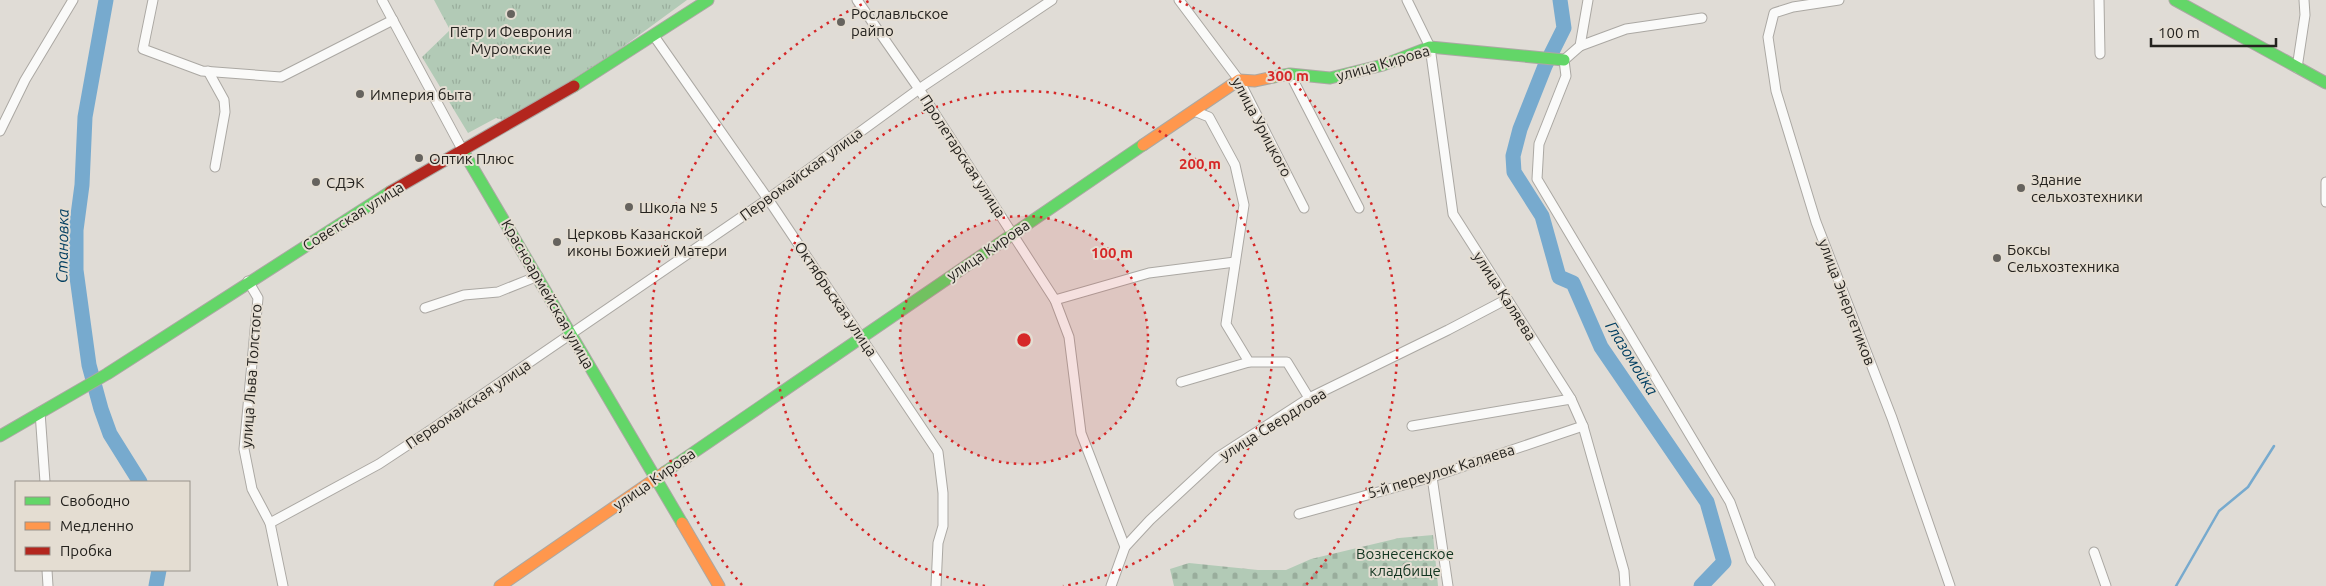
<svg xmlns="http://www.w3.org/2000/svg" width="2326" height="586" viewBox="0 0 2326 586" font-family="Ubuntu,sans-serif">
<style>
.grass{fill:url(#grass-tufts)}
.cemetery{fill:url(#cemetery-stones)}
.lines{fill:none;stroke-linecap:round;stroke-linejoin:round}
.stream{stroke:#77aace;stroke-width:2.5}
.river{stroke:#77aace;stroke-width:15}
.street-casing{stroke:#aba8a3;stroke-width:11}
.fast-casing{stroke:#aba8a3;stroke-width:13}
.slow-casing{stroke:#aba8a3;stroke-width:13}
.jam-casing{stroke:#aba8a3;stroke-width:13}
.street{stroke:#fafaf9;stroke-width:9}
.fast{stroke:#63d668;stroke-width:11}
.slow{stroke:#ff974d;stroke-width:11}
.jam{stroke:#b3261e;stroke-width:11}
.ring{fill:none;stroke:#d62828;stroke-width:2.5;stroke-dasharray:2.5 5}
.poi-dot{fill:#66635e;stroke:#e4ddd2;stroke-width:2}
.labels{text-anchor:middle;dominant-baseline:central;stroke-width:4;stroke-linejoin:round;paint-order:stroke}
.poi-label{font-size:15px;fill:#24221e;stroke:#e4ddd2;text-anchor:start}
.street-label{font-size:15px;fill:#24221e;stroke:#e4ddd2}
.park-label{font-size:15px;fill:#123520;stroke:#e4ddd2}
.water-label{font-size:16px;font-style:italic;fill:#003e61;stroke:#e4ddd2}
.centre{fill:#d62828;stroke:#e4ddd2;stroke-width:2.5}
.ring-label{font-size:15px;text-anchor:middle;font-weight:bold;fill:#d62828;stroke:#e4ddd2;stroke-width:4;stroke-linejoin:round;paint-order:stroke}
</style>
<defs>
<pattern id="grass-tufts" width="24" height="20" patternUnits="userSpaceOnUse" patternTransform="scale(1.25)"><rect width="24" height="20" fill="#b2cab6"/><path d="M3 7l-1-3M5 7V3M7 7l1-3M15 17l-1-3M17 17v-4M19 17l1-3" fill="none" stroke="#99ad9c"/></pattern>
<pattern id="cemetery-stones" width="16" height="16" patternUnits="userSpaceOnUse" patternTransform="scale(1.25)"><rect width="16" height="16" fill="#b2cab6"/><path d="M2 7V4a2 2 0 0 1 4 0v3zM10 15v-3a2 2 0 0 1 4 0v3z" fill="#99ad9c"/></pattern>
</defs>
<rect width="100%" height="100%" fill="#e0dcd6"/>
<path class="grass" d="M434 0H687L620 49 507 121 496 118 468 133 422 57 450 30Z"/>
<path class="cemetery" d="M1433 535 1438 586H1174L1170 569 1189 563 1258 570H1286L1311 559 1399 538Z"/>
<g class="lines">
<path class="stream" d="M2176 586 2219 511 2248 487 2274 446"/>
<g class="river">
<path d="M106 0 85 117 82 185 76 230V270L89 365 101 409 110 434 140 482"/>
<path d="M1560 0 1564 28 1545 66 1520 129 1513 156 1514 172 1542 216 1559 277 1573 283 1601 347 1707 502 1724 562 1701 586"/>
<path d="M156 586 159 570"/>
</g>
<defs>
<g id="street">
<path d="M153 0 143 49 202 71 281 77 393 20"/>
<path d="M382 0 463 151"/>
<path d="M857 0 919 89 1055 300 1069 337 1081 433 1125 547"/>
<path d="M1179 0 1239 80 1304 208"/>
<path d="M1407 0 1430 47 1453 214 1571 399 1583 426 1624 571 1625 586"/>
<path d="M1588 0 1580 46 1564 60 1566 76 1539 144 1537 179 1730 502 1751 560 1770 586"/>
<path d="M1839 0 1793 7 1774 13 1768 37 1776 91 1816 222 1892 418 1950 586"/>
<path d="M2099 0 2100 54"/>
<path d="M654 36 768 199 938 452 943 493V526L938 543 936 586"/>
<path d="M1580 46 1626 29 1702 18"/>
<path d="M2297 68 2305 15 2304 0"/>
<path d="M208 71 224 100 225 112 215 167"/>
<path d="M1290 74 1359 208"/>
<path d="M1194 111 1209 117 1235 165 1244 205 1226 324 1249 362H1287L1309 398"/>
<path d="M0 131 25 80 73 0"/>
<path d="M2326 182V202"/>
<path d="M248 281 258 298 244 449 252 489 270 523 283 586"/>
<path d="M1055 300 1149 273 1235 262"/>
<path d="M425 308 464 295 498 292 538 276"/>
<path d="M1181 382 1249 362"/>
<path d="M40 412 45 482"/>
<path d="M1412 426 1571 399"/>
<path d="M1432 477 1448 586"/>
<path d="M1299 514 1432 477 1583 426"/>
<path d="M270 523 379 464 432 429 768 199 919 89 1052 0"/>
<path d="M2094 552 2106 586"/>
<path d="M47 570 48 586"/>
<path d="M1111 586 1125 547 1150 520 1218 457 1309 398 1448 330 1507 299"/>
</g>
<g id="fast">
<path d="M2175 0 2326 83"/>
<path d="M1273 77 1290 74 1330 78 1383 65 1430 47 1564 60"/>
<path d="M574 86 708 0"/>
<path d="M463 151 682 523"/>
<path d="M0 436 107 374 390 192"/>
<path d="M665 472 1143 145"/>
</g>
<g id="slow">
<path d="M1143 145 1239 80 1255 81 1273 77"/>
<path d="M682 523 719 586"/>
<path d="M500 586 665 472"/>
</g>
<path id="jam" d="M390 192 574 86"/>
</defs>
<use href="#street" class="street-casing"/>
<use href="#fast" class="fast-casing"/>
<use href="#slow" class="slow-casing"/>
<use href="#jam" class="jam-casing"/>
<use href="#street" class="street"/>
<use href="#fast" class="fast"/>
<use href="#slow" class="slow"/>
<use href="#jam" class="jam"/>
</g>
<circle cx="1024" cy="340" r="124" fill="#d62828" fill-opacity=".12"/>
<g class="ring">
<circle cx="1024" cy="340" r="124"/>
<path d="M985 586A249 249 0 1 1 1063 586"/>
<path d="M742 585A373 373 0 0 1 869 1M1179 1A373 373 0 0 1 1306 585"/>
</g>
<g class="poi-dot">
<circle cx="511" cy="14" r="5"/>
<circle cx="841" cy="22" r="5"/>
<circle cx="360" cy="94" r="5"/>
<circle cx="419" cy="158" r="5"/>
<circle cx="316" cy="182" r="5"/>
<circle cx="2021" cy="188" r="5"/>
<circle cx="629" cy="207" r="5"/>
<circle cx="557" cy="242" r="5"/>
<circle cx="1997" cy="258" r="5"/>
</g>
<g class="labels">
<g class="poi-label">
<text x="851" y="13">Рославльское<tspan x="851" dy="17">райпо</tspan></text>
<text x="511" y="31" text-anchor="middle">Пётр и Феврония<tspan x="511" dy="17">Муромские</tspan></text>
<text x="370" y="94">Империя быта</text>
<text x="429" y="158">Оптик Плюс</text>
<text x="2031" y="179">Здание<tspan x="2031" dy="17">сельхозтехники</tspan></text>
<text x="326" y="182">СДЭК</text>
<text x="639" y="207">Школа № 5</text>
<text x="567" y="233">Церковь Казанской<tspan x="567" dy="17">иконы Божией Матери</tspan></text>
<text x="2007" y="249">Боксы<tspan x="2007" dy="17">Сельхозтехника</tspan></text>
</g>
<g class="street-label">
<text transform="translate(1383 63) rotate(-16)">улица Кирова</text>
<text transform="translate(1262 127) rotate(62)">улица Урицкого</text>
<text transform="translate(963 156) rotate(57)">Пролетарская улица</text>
<text transform="translate(801 174) rotate(-36)">Первомайская улица</text>
<text transform="translate(353 216) rotate(-32)">Советская улица</text>
<text transform="translate(988 250) rotate(-34)">улица Кирова</text>
<text transform="translate(548 294) rotate(60)">Красноармейская улица</text>
<text transform="translate(1505 296) rotate(57)">улица Каляева</text>
<text transform="translate(836 299) rotate(56)">Октябрьская улица</text>
<text transform="translate(1847 302) rotate(69)">улица Энергетиков</text>
<text transform="translate(251 376) rotate(-86)">улица Льва Толстого</text>
<text transform="translate(468 404) rotate(-34)">Первомайская улица</text>
<text transform="translate(1273 424) rotate(-32)">улица Свердлова</text>
<text transform="translate(1441 471) rotate(-17)">5-й переулок Каляева</text>
<text transform="translate(654 479) rotate(-35)">улица Кирова</text>
</g>
<g class="park-label">
<text x="1405" y="553">Вознесенское<tspan x="1405" dy="17">кладбище</tspan></text>
</g>
<g class="water-label">
<text transform="translate(62 246) rotate(-89)">Становка</text>
<text transform="translate(1632 358) rotate(58)">Глазомойка</text>
</g>
</g>
<circle cx="1024" cy="340" r="8" class="centre"/>
<g class="ring-label">
<text x="1288" y="81">300 m</text>
<text x="1200" y="169">200 m</text>
<text x="1112" y="258">100 m</text>
</g>
<rect x="15" y="481" width="175" height="90" fill="#e4ddd2" stroke="#97928a"/>
<rect x="25" y="497" width="25" height="8" fill="#63d668" stroke="#97928a"/>
<text x="60" y="506" font-size="15" fill="#24221e">Свободно</text>
<rect x="25" y="522" width="25" height="8" fill="#ff974d" stroke="#97928a"/>
<text x="60" y="531" font-size="15" fill="#24221e">Медленно</text>
<rect x="25" y="547" width="25" height="8" fill="#b3261e" stroke="#97928a"/>
<text x="60" y="556" font-size="15" fill="#24221e">Пробка</text>
<path d="M2151 38v8h125v-8" fill="none" stroke="#24221e" stroke-width="2.5"/>
<text x="2158" y="38" font-size="15" fill="#24221e" stroke="#e4ddd2" stroke-width="4" paint-order="stroke">100 m</text>
</svg>
